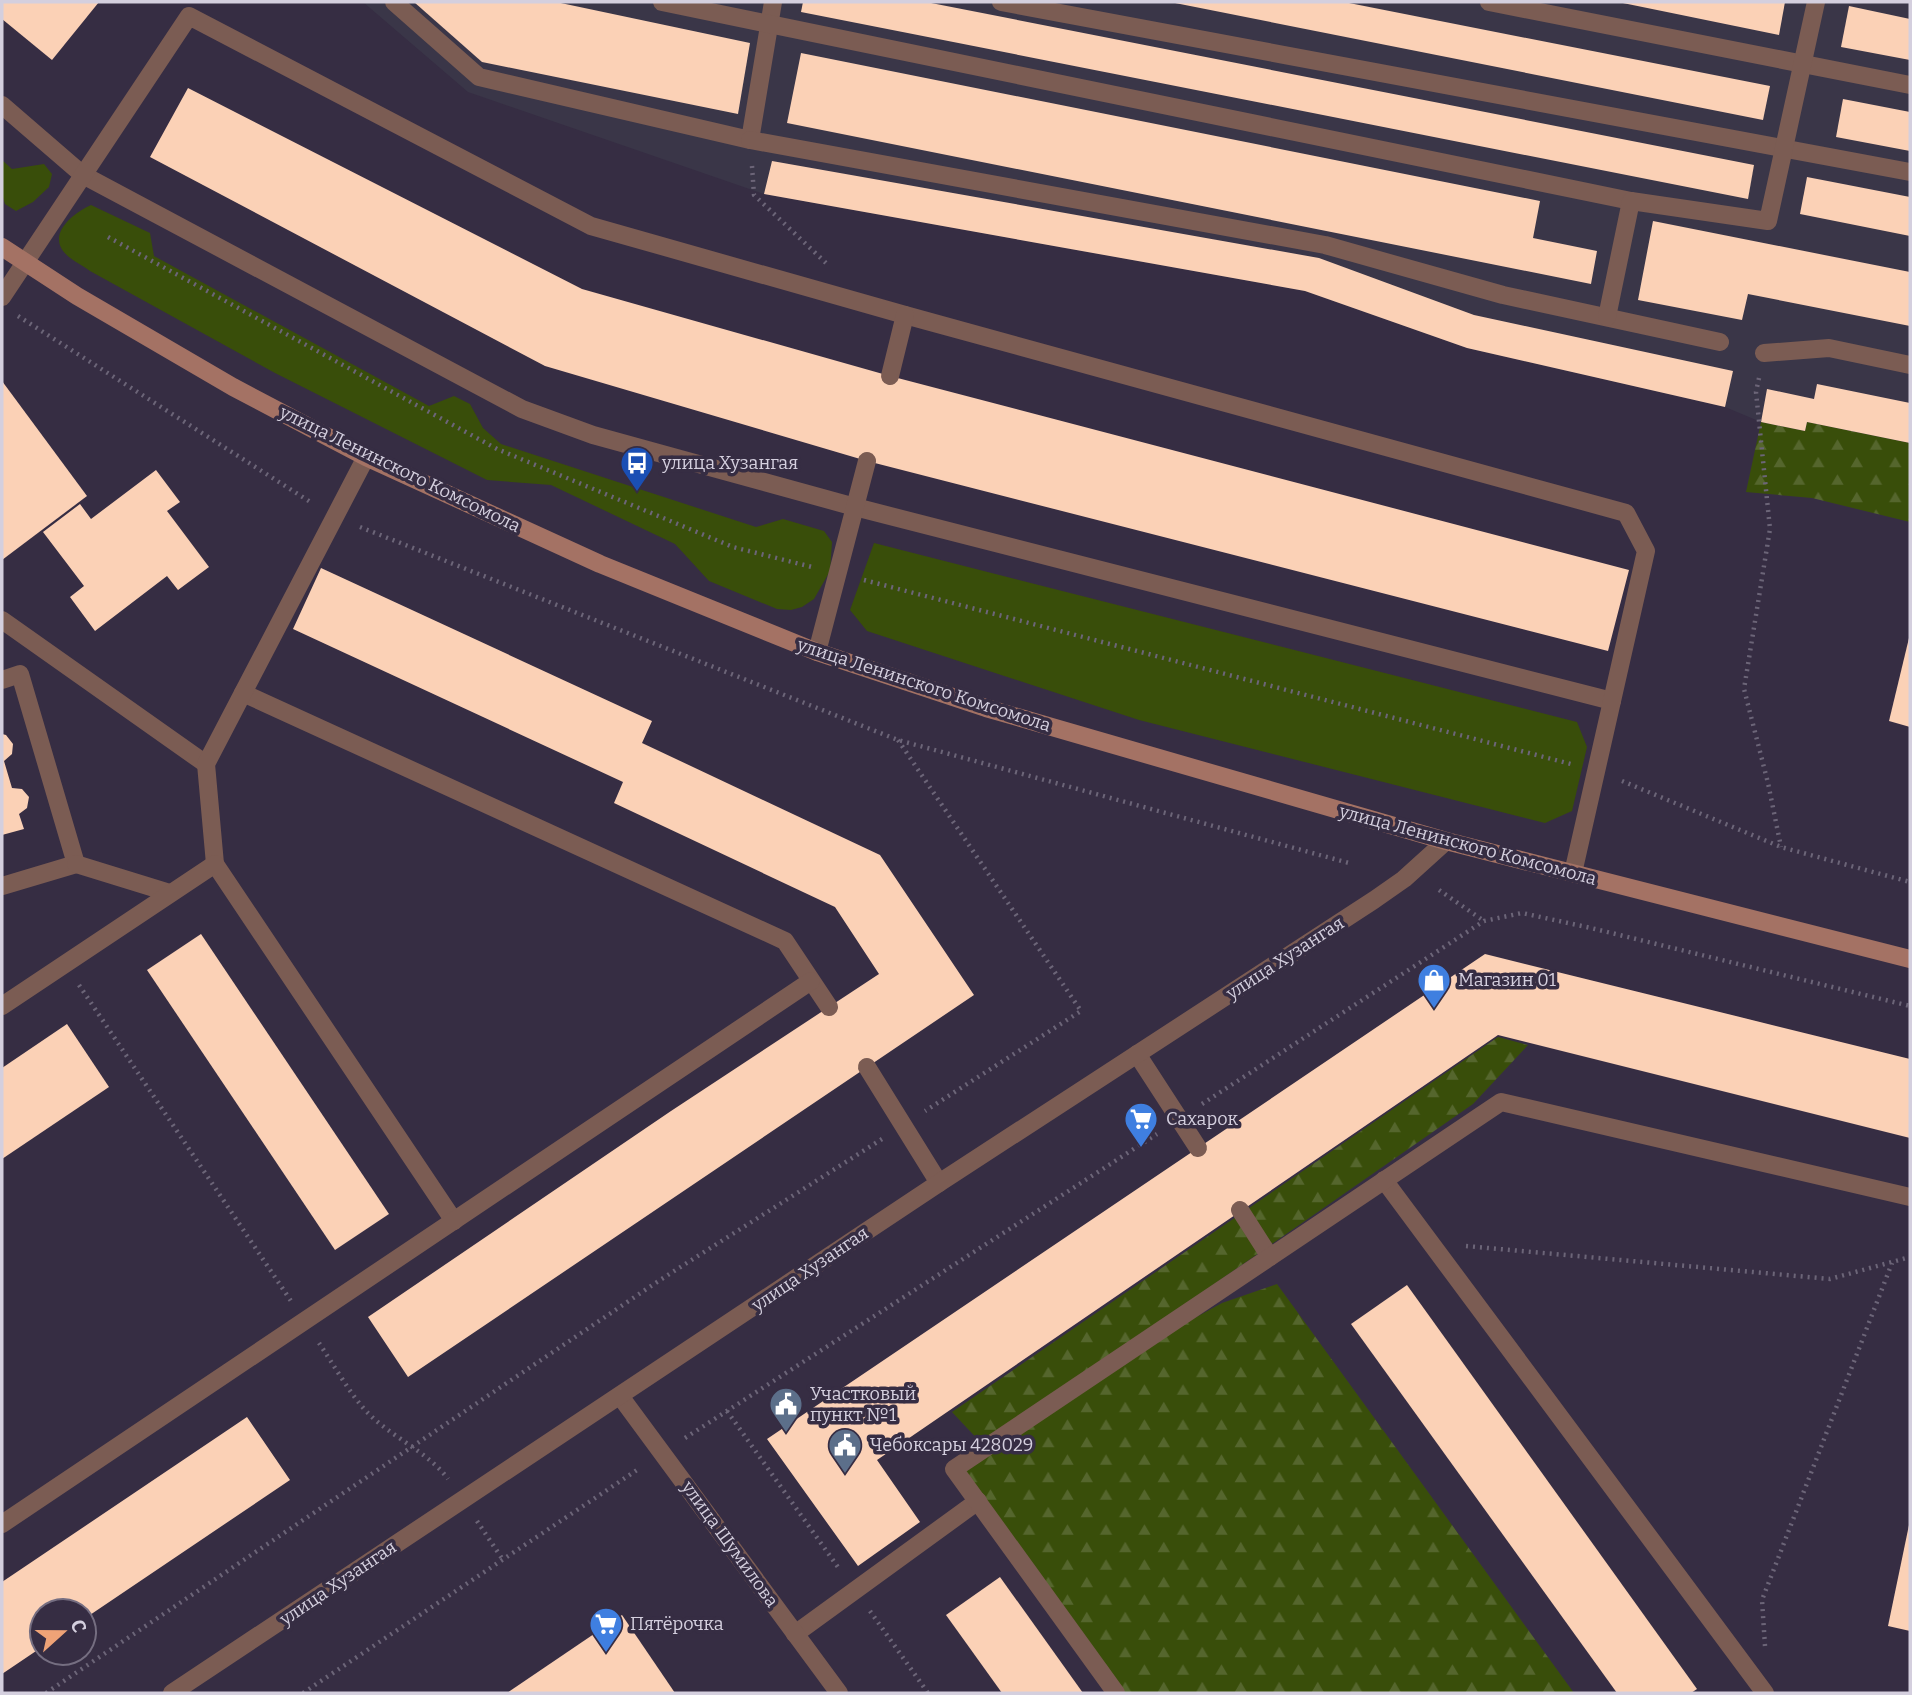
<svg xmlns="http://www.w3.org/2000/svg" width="1912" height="1695" viewBox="0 0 1912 1695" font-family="Bitter,serif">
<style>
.industrial{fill:#3a3648}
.grass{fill:#394e0a}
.forest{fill:url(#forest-firs)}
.building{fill:#fbd1b6}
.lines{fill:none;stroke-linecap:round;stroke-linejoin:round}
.path{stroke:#6c6578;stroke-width:4.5;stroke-dasharray:2 5;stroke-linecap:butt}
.service{stroke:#7b5c53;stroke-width:18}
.minor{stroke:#7b5c53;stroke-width:18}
.secondary{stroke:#a47264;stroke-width:18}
.labels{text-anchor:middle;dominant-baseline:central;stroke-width:7;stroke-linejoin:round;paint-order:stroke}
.poi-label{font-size:18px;fill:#d4cfde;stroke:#362d43;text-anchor:start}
.street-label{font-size:18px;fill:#d4cfde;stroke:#362d43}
</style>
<defs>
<pattern id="forest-firs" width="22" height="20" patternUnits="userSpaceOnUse" patternTransform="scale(1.75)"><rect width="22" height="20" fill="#394e0a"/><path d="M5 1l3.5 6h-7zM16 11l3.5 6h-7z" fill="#55662d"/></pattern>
</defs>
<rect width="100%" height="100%" fill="#362d43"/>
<path class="industrial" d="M363 2H1910V443L1808 422 1805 431 1761 422 1725 407 1467 348 1305 291 764 194 468 92Z"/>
<g class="grass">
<path d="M2 160 12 169 44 164 52 174 49 187 33 202 16 211 5 204 2 194Z"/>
<path d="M91 205 150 233 154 256 429 406 454 396 470 404 483 428 501 444 756 527 783 519 824 531 832 542 830 571 814 599 802 607 791 610 777 609 709 581 675 544 551 485 487 480 275 373 90 271C82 265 69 259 63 251 49 232 75 212 91 205Z"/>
<path d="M874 543 1577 722 1587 747 1572 811 1545 823 1139 720 867 631 850 610Z"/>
</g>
<g class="forest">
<path d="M1761 422 1805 431 1807 422 1910 443V522L1812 498 1746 492Z"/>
<path d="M1498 1037 1528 1045 1473 1104 983 1445 952 1412Z"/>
<path d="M1277 1284 1574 1693H1114L964 1470 1149 1343 1222 1303Z"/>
</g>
<g class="building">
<path d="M2 2H99L52 60 2 19Z"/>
<path d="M414 2H556L750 43 738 114 482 62Z"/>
<path d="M803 2H926L1754 165 1748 199 801 12Z"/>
<path d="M1170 2H1344L1770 86 1763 120Z"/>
<path d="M1618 2H1785L1779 35Z"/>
<path d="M1849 6 1910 19V60L1841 47Z"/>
<path d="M801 53 1540 201 1533 238 1597 251 1591 284 787 123Z"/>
<path d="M188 88 582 289 890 376 1629 570 1608 651 867 461 545 366 150 157Z"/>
<path d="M1843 99 1910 112V151L1836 137Z"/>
<path d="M772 161 1319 258 1474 315 1733 371 1725 407 1467 348 1305 291 764 194Z"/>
<path d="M1807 177 1910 197V236L1800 214Z"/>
<path d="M1653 221 1910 272V326L1748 294 1742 320 1638 300Z"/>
<path d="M2 381 87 496 2 560Z"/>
<path d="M1817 384 1910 403V443L1807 422 1805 431 1761 422 1767 389 1814 399Z"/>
<path d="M156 470 180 502 167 511 209 567 178 590 167 576 95 631 70 597 84 586 43 532 80 504 91 519Z"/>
<path d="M321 568 652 721 642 743 880 855 974 995 408 1377 368 1317 671 1111 879 974 835 907 614 803 623 782 293 629Z"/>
<path d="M1909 638H1910V727L1889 721Z"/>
<path d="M2 734 6 735 13 744 12 754 4 761 12 788 22 789 29 797 27 808 19 814 24 829 2 835Z"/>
<path d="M201 934 389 1214 335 1250 147 970Z"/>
<path d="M1485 954 1910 1059V1138L1498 1035 877 1460 920 1522 858 1566 767 1439Z"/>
<path d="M67 1024 109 1087 2 1159V1068Z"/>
<path d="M1407 1285 1697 1689 1691 1693H1617L1351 1324Z"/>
<path d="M247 1417 290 1480 84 1619V1611H42V1647L2 1674V1582Z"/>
<path d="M1909 1525H1910V1631L1888 1626Z"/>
<path d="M1000 1577 1083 1693H1002L946 1615Z"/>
<path d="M622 1615 675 1693H507Z"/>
</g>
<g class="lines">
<g class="path">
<path d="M752 166 754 195 826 263"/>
<path d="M108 237 497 449 733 547 812 567"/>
<path d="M18 316 312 503"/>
<path d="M1759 378 1756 392 1770 529 1744 689 1768 783 1781 847"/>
<path d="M360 527 898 740 1349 863"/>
<path d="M864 580 1571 764"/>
<path d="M898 740 1081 1011 925 1111"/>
<path d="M1622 781 1781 847 1910 882"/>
<path d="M1439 890 1484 921"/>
<path d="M79 985 291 1301"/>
<path d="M1202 1104 1484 921 1522 913 1591 928 1910 1006"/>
<path d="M1466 1246 1830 1279 1910 1257"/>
<path d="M319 1343C332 1362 353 1399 369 1414 393 1438 428 1452 448 1479"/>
<path d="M727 1411 840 1570"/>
<path d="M685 1438 1157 1134"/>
<path d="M477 1521 503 1560"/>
<path d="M870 1611 928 1693"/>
<path d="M1765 1646 1762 1600 1892 1263"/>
<path d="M46 1693 657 1282 882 1139"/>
<path d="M303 1693 640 1468"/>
</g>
<g class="service">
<path d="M394 2 479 77 750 140 773 2"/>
<path d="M662 2 1631 201"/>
<path d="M1001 2 1910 172"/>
<path d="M1489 2 1910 85"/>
<path d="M2 105 83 175 522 409 593 435 855 507 1612 701"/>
<path d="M750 140 1325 245 1503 295 1720 342"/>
<path d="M2 297 189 16 591 226 905 315 1626 513 1646 551 1573 873"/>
<path d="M1607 317 1631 201 1768 221 1816 2"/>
<path d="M1764 353 1829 348 1910 365"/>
<path d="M890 376 905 315"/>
<path d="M2 620 206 764"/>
<path d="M817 652 867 461"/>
<path d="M2 680 20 674 76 864 2 886"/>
<path d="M243 693 785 941 829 1007"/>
<path d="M76 864 170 893"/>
<path d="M215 864 206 764 366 457"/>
<path d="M2 1006 215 864 454 1221"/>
<path d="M1137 1054 1198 1148"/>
<path d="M867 1067 939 1183"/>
<path d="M1384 1180 1765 1693"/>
<path d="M1240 1210 1270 1257"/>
<path d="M2 1524 811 981"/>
<path d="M795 1634 978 1501"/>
<path d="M1116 1693 954 1469 1501 1102 1910 1197"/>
</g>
<g class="minor">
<path d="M620 1396 839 1693"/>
<path d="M172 1693 939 1183 1374 900 1404 879 1446 841"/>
</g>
<path class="secondary" d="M2 247 77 296 233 387 366 457 600 564 817 652 986 708 1446 841 1910 959"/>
</g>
<defs>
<symbol id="bus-pin" viewBox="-11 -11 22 30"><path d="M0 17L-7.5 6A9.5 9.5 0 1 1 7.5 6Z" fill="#1a4fb4" stroke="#362d43"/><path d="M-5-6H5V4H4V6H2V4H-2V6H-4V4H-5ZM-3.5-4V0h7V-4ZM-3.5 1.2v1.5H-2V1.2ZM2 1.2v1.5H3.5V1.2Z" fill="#fff"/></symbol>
<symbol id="shop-pin" viewBox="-11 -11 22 30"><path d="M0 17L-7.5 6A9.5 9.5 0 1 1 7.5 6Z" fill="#3f7fe0" stroke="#362d43"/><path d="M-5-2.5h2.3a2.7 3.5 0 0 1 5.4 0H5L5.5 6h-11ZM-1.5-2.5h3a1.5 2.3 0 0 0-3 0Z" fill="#fff"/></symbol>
<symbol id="supermarket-pin" viewBox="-11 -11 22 30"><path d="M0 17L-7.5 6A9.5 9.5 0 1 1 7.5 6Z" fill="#3f7fe0" stroke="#362d43"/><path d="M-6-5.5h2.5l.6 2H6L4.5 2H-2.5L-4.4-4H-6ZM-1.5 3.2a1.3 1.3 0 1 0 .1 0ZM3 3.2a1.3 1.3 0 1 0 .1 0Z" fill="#fff"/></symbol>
<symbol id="civic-pin" viewBox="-11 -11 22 30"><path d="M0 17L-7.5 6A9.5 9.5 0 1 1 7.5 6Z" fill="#5c6f8a" stroke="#362d43"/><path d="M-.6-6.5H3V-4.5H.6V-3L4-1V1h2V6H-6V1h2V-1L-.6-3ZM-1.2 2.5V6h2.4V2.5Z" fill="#fff"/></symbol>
</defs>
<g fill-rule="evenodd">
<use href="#bus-pin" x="618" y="444" width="38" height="52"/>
<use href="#shop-pin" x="1415" y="961" width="38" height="52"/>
<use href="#supermarket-pin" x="1122" y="1100" width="38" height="52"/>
<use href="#civic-pin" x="767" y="1385" width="38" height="52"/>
<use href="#civic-pin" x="826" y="1426" width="38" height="52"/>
<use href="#supermarket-pin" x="587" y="1605" width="38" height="52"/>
</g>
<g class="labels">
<g class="poi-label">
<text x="662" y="463">улица Хузангая</text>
<text x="1458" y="980">Магазин 01</text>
<text x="1166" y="1119">Сахарок</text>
<text x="810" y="1394">Участковый<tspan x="810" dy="21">пункт №1</tspan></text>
<text x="870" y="1445">Чебоксары 428029</text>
<text x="630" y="1624">Пятёрочка</text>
</g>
<g class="street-label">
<text transform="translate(400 469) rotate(26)">улица Ленинского Комсомола</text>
<text transform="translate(924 685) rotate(18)">улица Ленинского Комсомола</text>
<text transform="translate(1468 845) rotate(15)">улица Ленинского Комсомола</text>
<text transform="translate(1285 958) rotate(-33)">улица Хузангая</text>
<text transform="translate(810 1269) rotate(-34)">улица Хузангая</text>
<text transform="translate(730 1544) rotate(54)">улица Шумилова</text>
<text transform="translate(338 1583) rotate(-34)">улица Хузангая</text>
</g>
</g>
<rect width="1912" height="1695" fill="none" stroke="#d4cfde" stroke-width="7"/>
<g transform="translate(63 1632) rotate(69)"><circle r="33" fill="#362d43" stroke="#756e81" stroke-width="2"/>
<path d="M0-5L12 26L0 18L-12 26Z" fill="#efa377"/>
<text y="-10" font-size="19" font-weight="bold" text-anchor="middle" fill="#d4cfde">С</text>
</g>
</svg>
